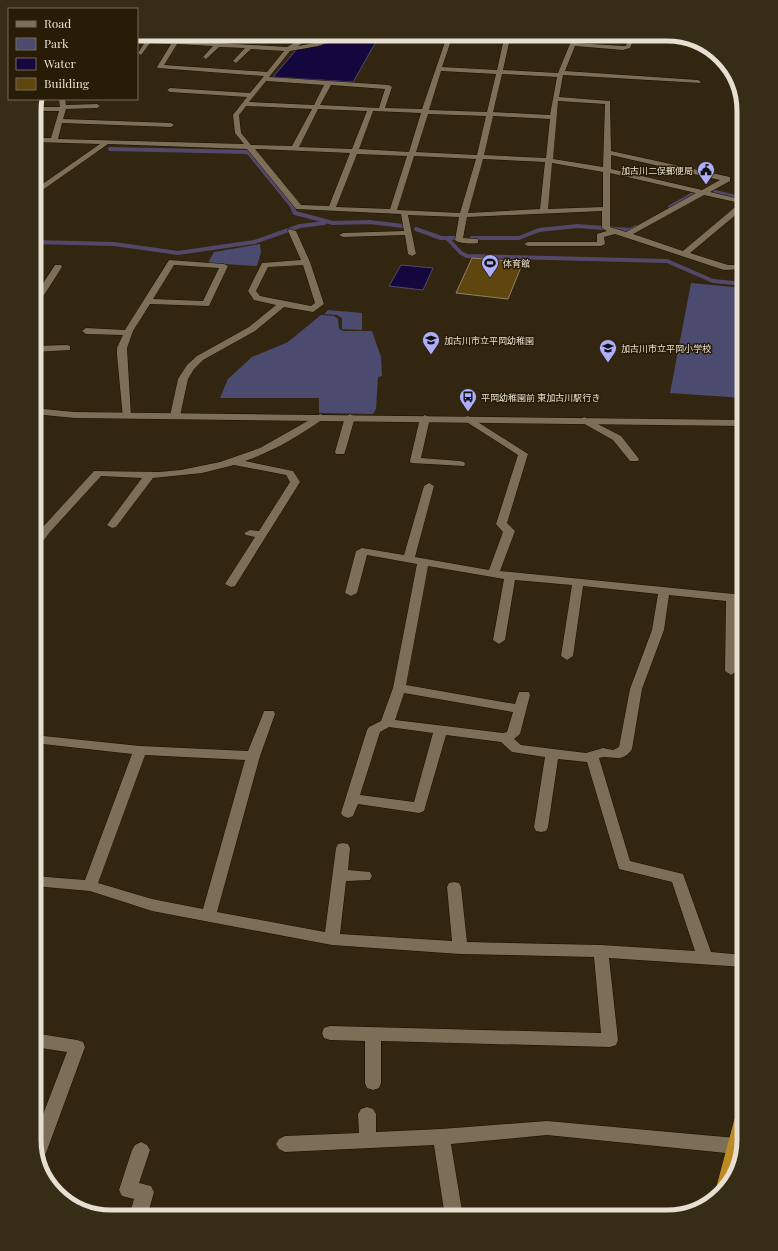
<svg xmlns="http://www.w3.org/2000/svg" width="778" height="1251" viewBox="0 0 778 1251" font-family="'Playfair Display','Noto Sans JP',serif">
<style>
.green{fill:#4b4b6f}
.water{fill:#13073e;stroke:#53486a}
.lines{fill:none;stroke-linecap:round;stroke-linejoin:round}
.stream{stroke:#53486a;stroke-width:4}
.building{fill:#5f450e;stroke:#908269}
.street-casing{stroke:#190e00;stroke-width:1}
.secondary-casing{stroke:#190e00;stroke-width:1}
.highway-casing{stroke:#190e00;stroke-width:1}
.street{fill:#7d6f57;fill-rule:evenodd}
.secondary{fill:#7d6f57;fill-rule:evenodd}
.highway{fill:#bc8b26;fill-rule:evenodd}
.labels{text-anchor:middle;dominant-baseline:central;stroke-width:3;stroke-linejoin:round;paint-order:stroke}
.far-poi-label{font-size:9px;fill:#e7dfd2;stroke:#281c06;text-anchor:start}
.rim{fill:none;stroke:#e7dfd2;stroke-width:5}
</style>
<rect width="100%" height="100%" fill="#322610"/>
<g class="green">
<path d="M260 244 261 252 257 266 208 263 214 252Z"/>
<path d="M691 283 744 288V398L670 393Z"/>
<path d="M328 310 362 313V330L342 329V318L337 315 324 314Z"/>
<path d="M321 315 334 316 338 319 339 329 344 331H372L381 357 382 376 378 377 376 409 373 414 319 413V398H220L228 379 252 357 288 342Z"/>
</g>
<g class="water">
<path d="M345 36 378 39H445L444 40H377L353 82 273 77 297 49 321 45Z"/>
<path d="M401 265 433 268 423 290 389 286Z"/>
</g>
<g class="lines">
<g class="stream">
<path d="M110 149 248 152 291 205 295 213 333 223 370 222 403 226"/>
<path d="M715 192 744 199"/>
<path d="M670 207 695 193"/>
<path d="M416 229 441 238H455"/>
<path d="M447 238 461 253 467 256 667 261 713 281 744 284"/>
<path d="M472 238H519L539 230 577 226 630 230 636 227"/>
<path d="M34 242 114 244 178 253 254 242 300 226 324 223"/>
</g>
</g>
<path class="building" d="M472 258 523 262 508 299 456 293Z"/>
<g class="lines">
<defs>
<g id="street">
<path d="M276 34 306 36 317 34 298 46 315 43 338 34H481L452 38 442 67 497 70 505 34H511L503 70 558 73 574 34H580L576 43 623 46H626L630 34H636L630 48 623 50 575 46 565 71 698 80 701 82 700 83 563 75 559 97 610 101 611 151 730 177V181L710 192 744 200V208L690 253 728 265H739L744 262V269L724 270 615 234 604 237 605 244 601 246H528L524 244 528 242H597V234L607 231 602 228V211L467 217 463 238 478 239V243C471 244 460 244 455 240L459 217 408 215 416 254 412 256 408 254 405 235 343 237 339 235 343 233 404 231 401 214 296 209 247 149 108 144 34 196V190L100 144 34 142V138H51L59 111H34V107H60L59 99H65L66 105 97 104 100 106 97 108 66 109 63 119 171 123 174 125 171 127 62 123 58 139 244 144 235 133 233 115 247 97 170 92 167 90 170 88 250 93 264 76 158 68 157 67 171 44 150 43 141 55 138 53 145 42H137V38L287 47 301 39ZM344 36 380 39H446L422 109 385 108 392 87 389 85 269 77 290 51 318 46ZM177 44 213 46 203 57 206 59 219 47 245 48 233 61 236 63 251 49 284 51 267 72 164 65ZM441 71 496 74 487 112 429 110ZM502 74 557 77 550 115 493 112ZM266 81 324 85 314 105 249 102ZM331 85 385 89 379 108 320 105ZM558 101 605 104 603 167 553 159ZM246 106 312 109 292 146 251 145 241 133 239 115ZM318 109 367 111 352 149 299 147ZM373 111 421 113 409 152 359 149ZM428 114 486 116 477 155 416 152ZM493 116 550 119 546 158 484 155ZM255 149H258L350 153 329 206 301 205ZM357 154 407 156 390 209 336 207ZM611 155 720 180 702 190 611 169ZM414 156 476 159 460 213 397 210ZM483 159 545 162 540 209 468 213ZM552 163 603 172V207L548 209ZM610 173 696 193 626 232 610 227ZM704 195 740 203 683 251 633 234Z"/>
<path d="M289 229 296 231 310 262 324 304 313 312 284 307 255 331 203 360 194 369 188 379 180 416 178 418H172L170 416 178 379 187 365 197 356 249 327 276 305 254 300 248 291 262 263 301 260 288 231ZM303 265 315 303 311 306 260 296 256 291 268 267Z"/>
<path d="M169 260 224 264 228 266 209 306 150 304 133 331 127 348 131 416 129 418H123L117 355V348L123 335 86 334 82 331 86 328 125 330ZM174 265 219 268 203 301 153 299Z"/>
<path d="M55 265H61L62 267 37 306 34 307V297Z"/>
<path d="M67 345 70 346V350L34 352V346Z"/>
<path d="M320 414 323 415 325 417 323 419C299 436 274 451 245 461L293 471 300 482 235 586 231 587 225 584 255 537 246 535 244 533 250 530 259 531 290 482 286 475 234 465 202 473 153 478 116 527 112 528 107 525 142 478 101 476 50 532 38 548 34 549V538L42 528 94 471 159 472 181 470 220 462 260 448Z"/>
<path d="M350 414 355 417 345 452 344 454H336L335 452 345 417Z"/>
<path d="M425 415 430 418 421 458 460 461 464 462 465 464 464 466 411 463 410 461 420 418Z"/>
<path d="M468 416 528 454 507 523 515 531 500 571 744 595V603L738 602 737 671 731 675 725 671 726 601 669 595 664 630 642 689 632 749C622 765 610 754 599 758L630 861 683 874 711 952 744 955V967L609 958 618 1040 616 1045 610 1047 381 1041V1083L379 1088 373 1090 367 1088 365 1083V1041L330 1040 324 1038 322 1033 324 1028 330 1026 601 1033 594 957 460 954 332 945 152 911 90 891 34 886V876L85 880 132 754 34 743V735L140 746 248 751 263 714 264 711H274L275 714 260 756 217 912 325 932 336 848 338 844 343 843 348 844 350 848 348 870 370 872 372 876 370 880 346 881 340 934 452 941 447 887 449 883 454 882 459 883 461 887 467 942 601 945 695 951 672 882 619 869 587 762 558 759 548 827 546 831 541 832 536 831 534 827 545 757 512 752 501 742 446 735 424 811 419 813 358 804 353 816 348 818 343 816 341 813 367 730 369 727 381 721 393 688 417 564 367 555 357 593 351 596 345 593 356 551 362 548 404 555 424 486 429 483 434 486 415 557 489 570 503 532 496 524 518 455 465 421 463 419 465 417ZM428 566 504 579 493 640 499 644 505 640 515 580 572 585 561 656 567 660 573 656 583 586 658 594 652 630 630 689 619 747 613 750 603 748 586 753 521 745 514 739 520 734 530 695 529 692H519L515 704 406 685ZM404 693 513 712 507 732 503 733 395 720ZM389 727 433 733 414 802 360 795 380 732ZM145 755 245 760 203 909 152 899 98 883Z"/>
<path d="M584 417 621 436 639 459 638 461H630L613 440 581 422 579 420Z"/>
<path d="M34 1033 77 1040 83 1042 85 1047 46 1153 43 1158 39 1160 34 1138 67 1052 34 1047Z"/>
<path d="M367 1107 373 1109 376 1114V1132L441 1129 547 1121 736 1138 742 1141 743 1143 741 1152 736 1154 547 1135 451 1144 463 1217H445L434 1145 285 1152 279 1149 276 1144 279 1139 285 1136 359 1133 358 1114 361 1109Z"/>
<path d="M141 1142 147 1145 150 1150 139 1183 151 1186 154 1192 147 1217H129L134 1199 122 1196 119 1190 132 1150 135 1145Z"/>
</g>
<g id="secondary">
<path d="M648 34H660L706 46 704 47Z"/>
<path d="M34 408 74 412 744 420V426L74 418 34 414Z"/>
</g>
<path id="highway" d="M744 1110V1141L731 1183 719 1194 716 1188 735 1117 738 1112Z"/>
</defs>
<use href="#street" class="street-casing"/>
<use href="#secondary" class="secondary-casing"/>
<use href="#highway" class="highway-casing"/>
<use href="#street" class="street"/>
<use href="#secondary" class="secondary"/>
<use href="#highway" class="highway"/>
</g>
<defs>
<symbol id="civic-pin" viewBox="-11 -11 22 30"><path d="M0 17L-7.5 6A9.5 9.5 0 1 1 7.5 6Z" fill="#aeaefb" stroke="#281c06"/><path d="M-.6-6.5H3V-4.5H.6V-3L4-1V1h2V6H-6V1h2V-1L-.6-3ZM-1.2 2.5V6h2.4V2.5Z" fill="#111"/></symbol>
<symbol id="stadium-pin" viewBox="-11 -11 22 30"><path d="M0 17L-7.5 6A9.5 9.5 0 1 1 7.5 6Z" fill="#aeaefb" stroke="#281c06"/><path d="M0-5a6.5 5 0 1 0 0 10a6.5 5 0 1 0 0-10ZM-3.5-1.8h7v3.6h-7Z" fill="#111"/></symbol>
<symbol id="school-pin" viewBox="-11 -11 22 30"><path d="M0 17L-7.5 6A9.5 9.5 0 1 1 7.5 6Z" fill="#aeaefb" stroke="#281c06"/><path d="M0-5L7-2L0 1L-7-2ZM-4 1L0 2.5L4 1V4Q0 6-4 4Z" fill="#111"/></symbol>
<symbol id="bus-pin" viewBox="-11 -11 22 30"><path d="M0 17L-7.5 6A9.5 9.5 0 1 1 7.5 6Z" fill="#aeaefb" stroke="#281c06"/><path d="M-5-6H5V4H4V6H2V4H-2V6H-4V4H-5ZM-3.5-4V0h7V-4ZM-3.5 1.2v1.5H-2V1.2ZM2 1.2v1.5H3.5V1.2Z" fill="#111"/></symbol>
</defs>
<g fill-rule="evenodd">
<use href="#civic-pin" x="696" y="160" width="20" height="27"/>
<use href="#stadium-pin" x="480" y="253" width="20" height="27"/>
<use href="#school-pin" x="421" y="330" width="20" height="27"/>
<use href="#school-pin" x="598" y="338" width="20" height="27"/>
<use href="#bus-pin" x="458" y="387" width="20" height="27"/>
</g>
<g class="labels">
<g class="far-poi-label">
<text x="693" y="170" text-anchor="end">加古川二俣郵便局</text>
<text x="503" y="263">体育館</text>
<text x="444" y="340">加古川市立平岡幼稚園</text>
<text x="621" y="348">加古川市立平岡小学校</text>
<text x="481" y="397">平岡幼稚園前 東加古川駅行き</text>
</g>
</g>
<path d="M0 0H778V1251H0ZM111 41H667A70 70 0 0 1 737 111V1140A70 70 0 0 1 667 1210H111A70 70 0 0 1 41 1140V111A70 70 0 0 1 111 41Z" fill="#372c16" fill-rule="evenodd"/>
<path class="rim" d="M111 41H667A70 70 0 0 1 737 111V1140A70 70 0 0 1 667 1210H111A70 70 0 0 1 41 1140V111A70 70 0 0 1 111 41Z"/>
<rect x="8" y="8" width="130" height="92" fill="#281c06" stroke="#746a58"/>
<rect x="16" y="21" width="20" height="6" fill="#7d6f57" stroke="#746a58"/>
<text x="44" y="28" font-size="12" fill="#e7dfd2">Road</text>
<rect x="16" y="38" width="20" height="12" fill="#4b4b6f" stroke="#746a58"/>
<text x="44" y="48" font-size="12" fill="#e7dfd2">Park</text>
<rect x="16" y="58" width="20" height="12" fill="#13073e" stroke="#746a58"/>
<text x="44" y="68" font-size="12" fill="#e7dfd2">Water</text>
<rect x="16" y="78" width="20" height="12" fill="#5f450e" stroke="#746a58"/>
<text x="44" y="88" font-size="12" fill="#e7dfd2">Building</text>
</svg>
